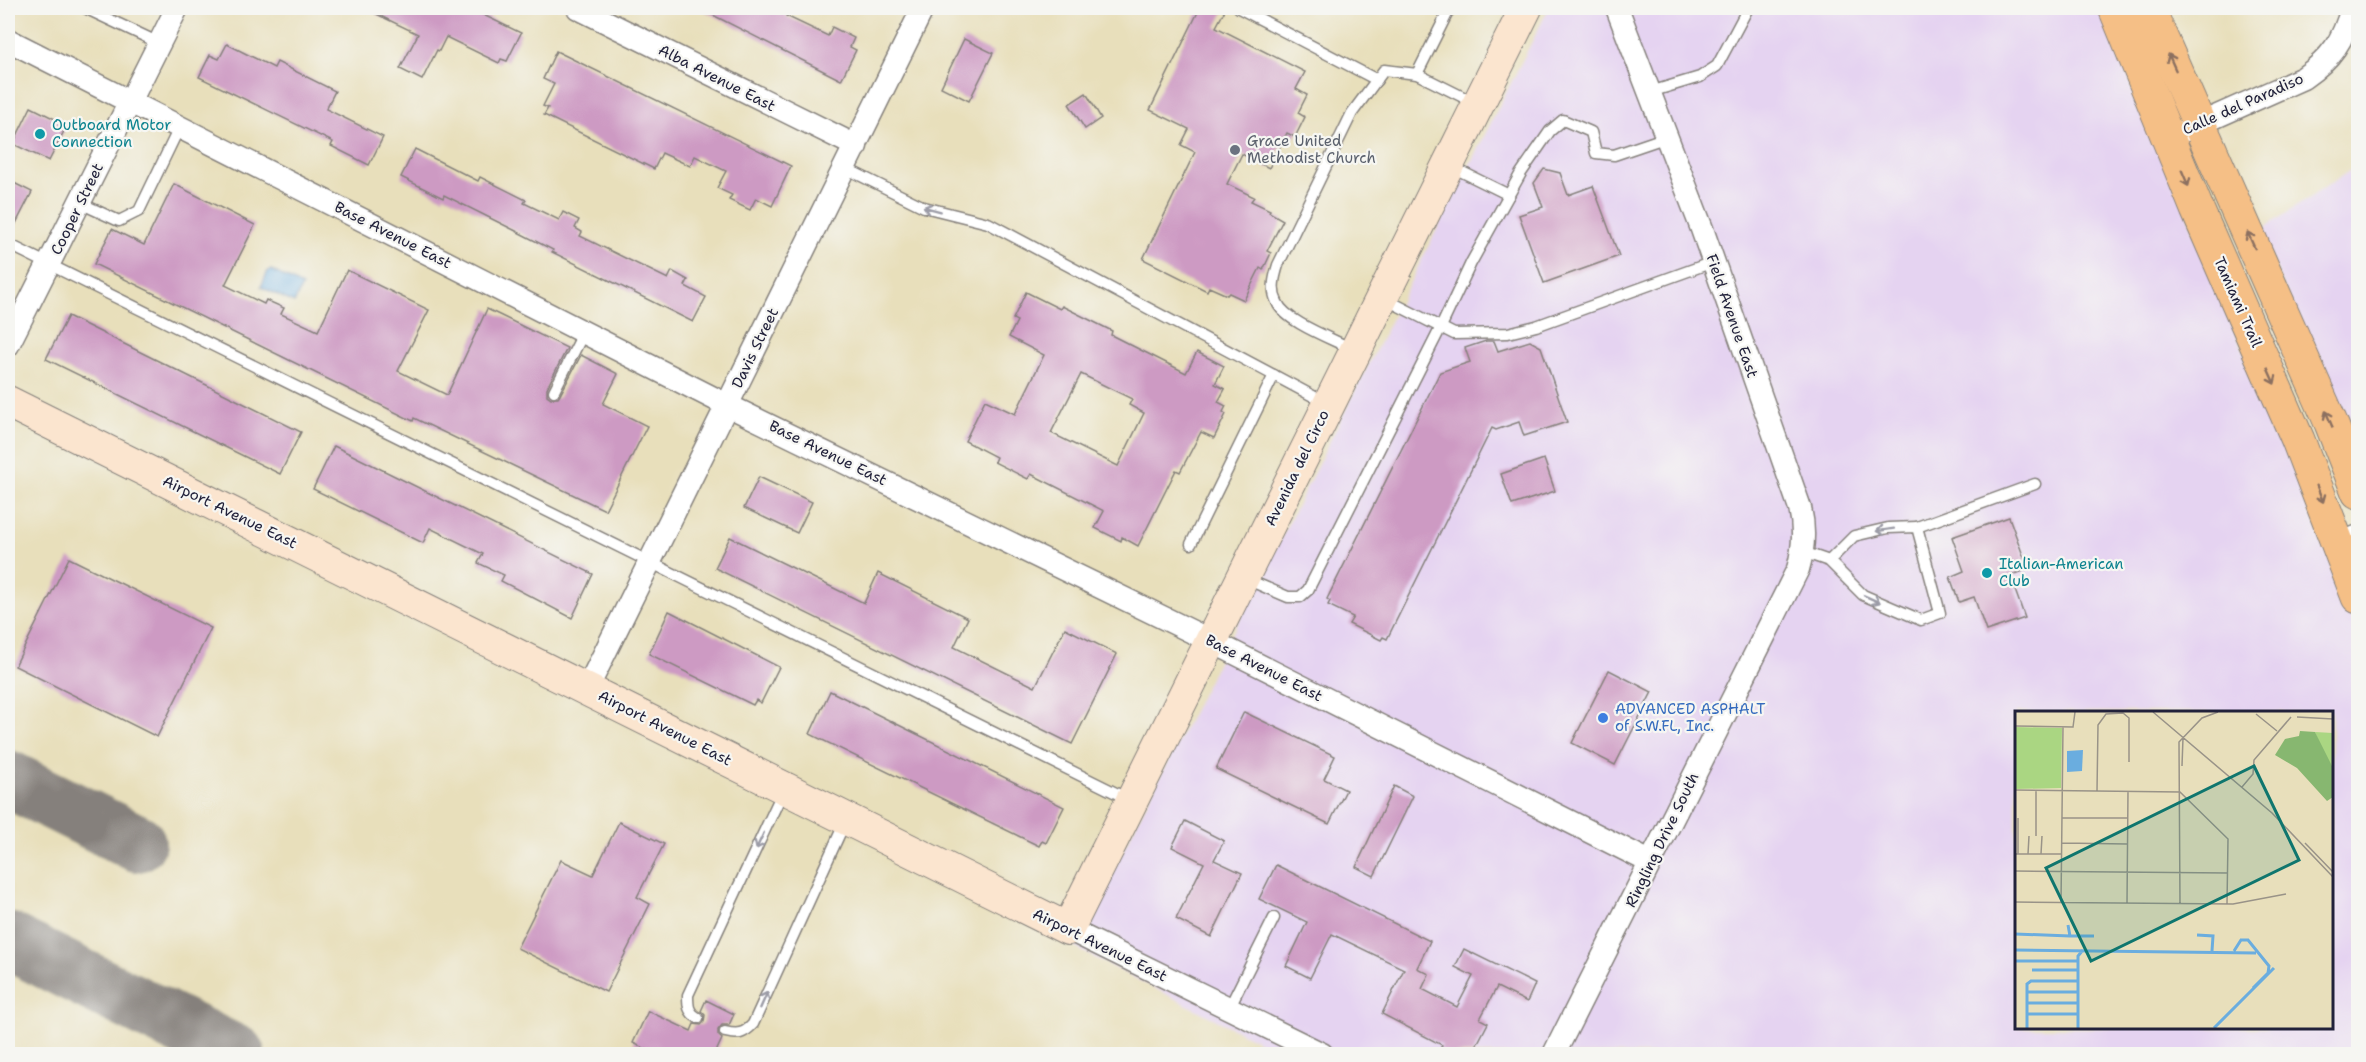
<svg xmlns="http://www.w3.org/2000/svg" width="2366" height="1062" viewBox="0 0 2366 1062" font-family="'Shantell Sans',sans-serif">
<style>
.built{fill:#e5d3f1;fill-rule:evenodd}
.water{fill:#6aaddf;stroke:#46688d;stroke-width:1.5}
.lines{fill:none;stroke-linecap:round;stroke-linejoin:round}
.taxiway{stroke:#85807b;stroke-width:58}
.building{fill:#cd9ac3;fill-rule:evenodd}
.lane-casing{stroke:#85807b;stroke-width:13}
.street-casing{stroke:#85807b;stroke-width:25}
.secondary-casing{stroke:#85807b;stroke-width:34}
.primary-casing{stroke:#85807b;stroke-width:35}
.lane{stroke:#fff;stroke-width:10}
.street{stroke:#fff;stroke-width:22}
.secondary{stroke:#fbe5cf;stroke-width:32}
.primary{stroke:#f5bf86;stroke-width:33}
.oneway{stroke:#8c7060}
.oneway2{stroke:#9c9ca7}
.culture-dot{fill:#0f9aa8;stroke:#f6f6f2;stroke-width:2}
.worship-dot{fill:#6b7280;stroke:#f6f6f2;stroke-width:2}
.shop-dot{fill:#3f7fe0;stroke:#f6f6f2;stroke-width:2}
.labels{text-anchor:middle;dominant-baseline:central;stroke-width:4.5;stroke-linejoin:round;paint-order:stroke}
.street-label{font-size:15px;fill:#22223b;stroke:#f6f6f2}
.culture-label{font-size:15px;fill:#0d838f;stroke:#f6f6f2;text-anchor:start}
.worship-label{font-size:15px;fill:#5b616d;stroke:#f6f6f2;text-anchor:start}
.shop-label{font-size:15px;fill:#366cbe;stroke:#f6f6f2;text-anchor:start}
.inset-river{fill:none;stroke:#6aaddf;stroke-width:3}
.inset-road{fill:none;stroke:#999388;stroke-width:1.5}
.view{fill:#0f766e;fill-opacity:0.15;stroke:#0f766e;stroke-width:3}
.inset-edge{fill:none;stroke:#22223b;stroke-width:3}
</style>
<rect width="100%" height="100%" fill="#f6f6f2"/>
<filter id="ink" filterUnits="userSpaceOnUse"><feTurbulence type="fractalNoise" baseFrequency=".0167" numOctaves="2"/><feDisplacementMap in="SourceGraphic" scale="12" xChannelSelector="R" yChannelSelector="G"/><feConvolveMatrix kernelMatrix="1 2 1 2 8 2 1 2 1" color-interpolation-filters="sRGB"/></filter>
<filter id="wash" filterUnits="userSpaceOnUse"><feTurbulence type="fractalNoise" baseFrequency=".008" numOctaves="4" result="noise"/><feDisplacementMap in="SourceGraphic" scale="24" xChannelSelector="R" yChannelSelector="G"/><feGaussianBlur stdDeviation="1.35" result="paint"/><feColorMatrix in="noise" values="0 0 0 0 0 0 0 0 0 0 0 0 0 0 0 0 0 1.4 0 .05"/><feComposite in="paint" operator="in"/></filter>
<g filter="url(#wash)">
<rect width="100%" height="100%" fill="#e8dfbb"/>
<g class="built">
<path d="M1549 8H2101L2343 589 2358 636V1054H1283L1074 947ZM2016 712H2332V1028H2016Z"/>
<path d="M2358 165V459L2260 231Z"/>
</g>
<path class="water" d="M271 270 302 286 294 303 261 287 268 271Z"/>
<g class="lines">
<g class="taxiway">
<path d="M8 779 137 843"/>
<path d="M8 941 236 1054"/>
</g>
</g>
<g id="blocks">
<g class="building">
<path d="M364 8H469L521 33 507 61 501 59 499 63 446 37 439 51 437 50 422 80 400 69 418 34Z"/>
<path d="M699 8H790L786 16 828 36 832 27 854 38 850 47 856 50 841 80Z"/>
<path d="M1200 8H1226L1216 27 1305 72 1296 89 1307 95 1298 113 1305 117 1295 137 1287 133 1269 168 1242 154 1227 184 1254 197 1251 201 1270 210 1269 212 1283 220 1267 251 1271 253 1263 270 1260 268 1244 300 1229 293 1227 295 1209 287 1207 291 1143 259 1195 152 1181 145 1189 129 1150 110Z"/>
<path d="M964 39 993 53 969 101 941 87Z"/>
<path d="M227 44 274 68 277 62 335 91 326 109 383 137 369 165 331 146 333 142 199 77 210 55 219 59Z"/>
<path d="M556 51 791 166 772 206 756 198 750 210 729 200 732 195 717 188 726 171 695 156 690 166 662 153 654 169 544 115 548 108 543 106 554 84 543 79Z"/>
<path d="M1086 93 1101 118 1085 129 1069 104Z"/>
<path d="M31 107 67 125 49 161 13 144Z"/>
<path d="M415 149 478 181 480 177 526 200 524 203 559 220 563 212 579 220 575 228 582 232 580 236 668 279 672 271 688 280 685 286 706 297 693 322 552 252 553 250 514 230 444 195 443 198 401 177Z"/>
<path d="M1544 169 1560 173 1568 195 1593 186 1619 256 1544 283 1519 215 1543 207 1534 183Z"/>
<path d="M8 180 32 192 9 237H8Z"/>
<path d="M174 184 255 225 225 285 264 304 266 300 284 308 281 314 318 331 347 270 429 310 398 371 447 395 487 309 567 348 547 388V395L551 398H558L560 395 581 355 618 374 603 404 647 426 605 510 414 418 413 421 94 264 112 229 144 245Z"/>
<path d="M1026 292 1060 309 1062 306 1112 331 1111 335 1186 373 1197 352 1224 366 1215 384 1225 389 1218 402 1226 406 1223 412 1226 414 1214 438 1201 432 1180 472 1176 470 1138 546 1122 537 1121 541 1095 528 1104 511 1031 474 1028 479 994 462 996 457 965 441 985 400 1015 414 1044 355 1009 337 1017 321 1013 319ZM1081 374 1132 399 1129 405 1144 413 1118 466 1051 433Z"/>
<path d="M68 316 301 432 280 474 46 359Z"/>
<path d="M1486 341H1494L1498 351 1530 341 1541 347 1567 422 1524 436 1519 422 1496 430 1492 428 1387 639 1383 637 1381 640 1349 624 1353 617 1328 605 1330 601 1327 599 1440 372 1470 362 1465 348Z"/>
<path d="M334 446 593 574 572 618 501 581 504 575 478 563 483 554 430 528 423 543 313 489Z"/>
<path d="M1544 459 1555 491 1512 505 1501 474Z"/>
<path d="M759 477 812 502 797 533 744 508Z"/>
<path d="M2009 517 2028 569 2010 576 2025 618 1986 631 1974 597 1959 602 1950 577 1964 571 1952 537Z"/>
<path d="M730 537 864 603 878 573 968 618 954 647 1035 687 1065 628 1117 654 1072 744 715 568Z"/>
<path d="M69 558 211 628 157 737 15 666Z"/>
<path d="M669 611 779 667 761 703 756 700 753 705 649 654Z"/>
<path d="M1609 670 1652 692 1615 765 1572 743Z"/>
<path d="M830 691 1064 807 1046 843 1042 841 1039 846 810 734Z"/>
<path d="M1244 712 1335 756 1324 779 1346 790 1329 824 1216 769Z"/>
<path d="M1394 786 1413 796 1374 876 1356 867Z"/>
<path d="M1185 821 1224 841 1214 860 1242 873 1211 937 1176 919 1204 863 1172 847Z"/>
<path d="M619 822 664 844 637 897 650 904 606 992 517 948 561 860 593 875Z"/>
<path d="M1276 865 1430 941 1417 968 1429 974 1422 989 1457 1007 1473 976 1455 967 1464 949 1535 984 1527 1002 1497 987 1480 1019 1488 1023 1472 1054H1451L1440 1049 1442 1045 1382 1014 1404 969 1332 934 1310 978 1286 966 1307 922 1259 899Z"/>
<path d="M706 1000 734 1014 729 1025H722L718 1030V1035L722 1039 715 1054H656L633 1043 648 1011 691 1031 694 1024 701 1025 704 1022 705 1015 701 1011Z"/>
</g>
</g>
</g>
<g filter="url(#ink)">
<use href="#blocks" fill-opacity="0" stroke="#85807b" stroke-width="1.5"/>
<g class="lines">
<defs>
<g id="lane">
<path d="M85 8 159 43"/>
<path d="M1239 8 1377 80"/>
<path d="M1417 74 1450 8"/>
<path d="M1650 92 1700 77 1717 66 1748 8"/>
<path d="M1450 166 1509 195"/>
<path d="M845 168 924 207 988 223 1326 403"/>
<path d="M80 203 119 221 139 211 180 126"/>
<path d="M8 244 1128 799"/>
<path d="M1385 299 1454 334 1508 333 1536 326 1713 262"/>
<path d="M1352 349C1333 339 1285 322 1277 302 1271 290 1274 278 1278 265L1352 113 1384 70 1417 74 1475 103"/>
<path d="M554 391 584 332"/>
<path d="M1917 527 2035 484"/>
<path d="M2340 537 2358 530"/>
<path d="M1191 544 1274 375"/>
<path d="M1803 552 1829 561 1863 595 1921 620 1940 613 1917 527 1888 528 1854 536 1829 561"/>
<path d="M1246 579 1288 597H1300L1308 590 1441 327 1471 263 1521 173 1550 131 1563 120 1591 132 1596 153 1614 155 1667 137"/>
<path d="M1229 1008 1274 918"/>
<path d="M698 1018C688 1012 688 1006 688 995L783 791"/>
<path d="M725 1032C738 1035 744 1034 753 1024L845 822"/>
</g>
<g id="street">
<path d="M578 8 856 146"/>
<path d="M8 40 727 405 1211 641 1650 862"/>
<path d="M2186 130 2303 78C2332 58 2343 41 2352 8"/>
<path d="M8 345 177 8"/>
<path d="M587 689 923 8"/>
<path d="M1068 929 1322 1054"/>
<path d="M1554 1054 1798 569C1804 548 1805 529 1800 508L1702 229 1617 8"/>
</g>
<path id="secondary" d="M8 402 1068 929 1526 8"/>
<g id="primary">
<path d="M2115 8 2197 209 2298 440 2358 597"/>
<path d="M2148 8 2331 423 2358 492"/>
</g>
</defs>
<use href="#lane" class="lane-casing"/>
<use href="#street" class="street-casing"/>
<use href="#secondary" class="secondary-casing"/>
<use href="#primary" class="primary-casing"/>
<use href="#lane" class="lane"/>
<use href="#street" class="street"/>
<use href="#secondary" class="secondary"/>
<use href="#primary" class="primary"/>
</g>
<defs><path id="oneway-shaft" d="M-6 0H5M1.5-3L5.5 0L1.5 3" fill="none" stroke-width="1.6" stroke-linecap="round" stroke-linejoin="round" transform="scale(1.5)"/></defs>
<g class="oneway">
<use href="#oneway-shaft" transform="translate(2172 62) rotate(-114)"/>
<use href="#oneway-shaft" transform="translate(2185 178) rotate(67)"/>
<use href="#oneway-shaft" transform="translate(2251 240) rotate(-114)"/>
<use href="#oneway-shaft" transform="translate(2271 376) rotate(66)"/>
<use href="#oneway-shaft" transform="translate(2329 419) rotate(-113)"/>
<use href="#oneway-shaft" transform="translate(2320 494) rotate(68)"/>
</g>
<g class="oneway2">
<use href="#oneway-shaft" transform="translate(932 209) rotate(-165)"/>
<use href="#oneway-shaft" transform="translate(1885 530) rotate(171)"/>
<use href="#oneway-shaft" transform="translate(1872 599) rotate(24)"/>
<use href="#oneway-shaft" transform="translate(760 841) rotate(115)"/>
<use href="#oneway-shaft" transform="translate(764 1000) rotate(-66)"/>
</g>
</g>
<g class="culture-dot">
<circle cx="40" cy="134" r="6"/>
<circle cx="1987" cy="573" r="6"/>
</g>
<circle class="worship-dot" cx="1235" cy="150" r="6"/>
<circle class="shop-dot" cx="1603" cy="718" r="6"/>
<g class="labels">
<g class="street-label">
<text transform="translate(717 78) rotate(27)">Alba Avenue East</text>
<text transform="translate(2243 104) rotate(-24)">Calle del Paradiso</text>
<text transform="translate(77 209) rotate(-64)">Cooper Street</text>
<text transform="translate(393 235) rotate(27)">Base Avenue East</text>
<text transform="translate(2238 302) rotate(66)">Tamiami Trail</text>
<text transform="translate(1732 316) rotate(71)">Field Avenue East</text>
<text transform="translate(755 348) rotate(-64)">Davis Street</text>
<text transform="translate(828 453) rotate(26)">Base Avenue East</text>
<text transform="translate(1297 468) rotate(-64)">Avenida del Circo</text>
<text transform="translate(230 512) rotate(26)">Airport Avenue East</text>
<text transform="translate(1264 668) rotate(27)">Base Avenue East</text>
<text transform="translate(665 728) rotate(27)">Airport Avenue East</text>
<text transform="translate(1662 840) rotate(-64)">Ringling Drive South</text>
<text transform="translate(1100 945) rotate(26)">Airport Avenue East</text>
</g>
<g class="culture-label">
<text x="52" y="125">Outboard Motor<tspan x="52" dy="17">Connection</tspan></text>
<text x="1999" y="564">Italian-American<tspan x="1999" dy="17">Club</tspan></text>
</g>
<g class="worship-label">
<text x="1247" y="141">Grace United<tspan x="1247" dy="17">Methodist Church</tspan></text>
</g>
<g class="shop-label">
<text x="1615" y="709">ADVANCED ASPHALT<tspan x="1615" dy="17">of S.W.FL, Inc.</tspan></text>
</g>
</g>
<g transform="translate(2015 711)">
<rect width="318" height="318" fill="#e8dfbb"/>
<path d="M0 16 47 17 46 77 0 78ZM300 21 318 22V57L310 46Z" fill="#aad682"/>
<path d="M285 20 300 21 318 57V86L312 90 282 57 260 44 270 28 284 25Z" fill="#87b770"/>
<path d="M68 39 67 60 52 61V40Z" fill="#6aaddf"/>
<path class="inset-river" d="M53 214 55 225H79M0 223 55 225M182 224 198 225 197 240M0 239 241 242M219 240 226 229H233L254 255 253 262 238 277M0 250H63M17 259H63M12 281H63M12 292H63M12 303H63M12 317V273L16 270H63M63 317V245L68 239M199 317 259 257"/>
<path class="inset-road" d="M138 1 257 102 318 166M241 3 262 20M282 6 318 8M0 15 58 16 60 1M167 55 168 27M227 76 238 63 239 49 276 6M0 79 165 81 213 128 212 193M82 80 83 14 91 3 108 2 114 7V51M3 107V143M47 107H112M21 125V79M47 132 112 133M290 132 318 161M0 143H47M13 143 14 125M26 143 27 125M0 160 213 162M0 191 218 193 271 183M46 192 48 16M112 192 113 80M165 193 164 31 187 7 203 1"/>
<path class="view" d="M239 55 284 149 76 250 31 157Z"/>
<rect width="318" height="318" class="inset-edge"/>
</g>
<rect width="2366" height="1062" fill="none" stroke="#f6f6f2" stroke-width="30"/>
</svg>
